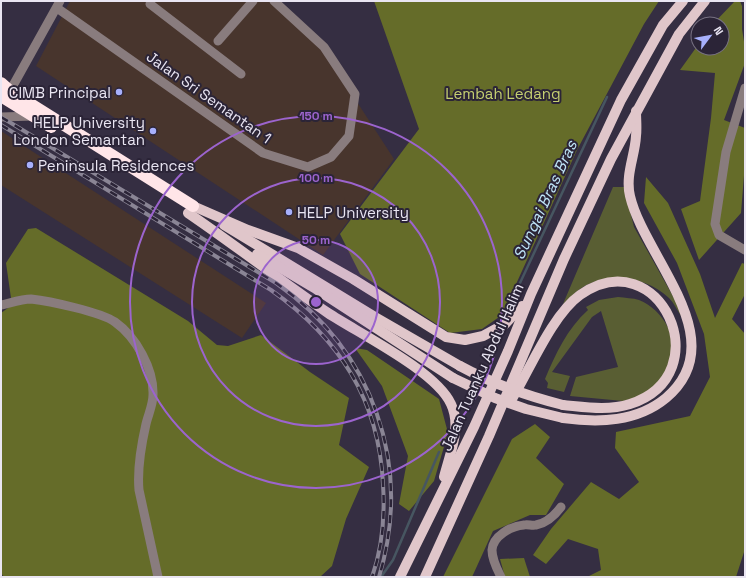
<svg xmlns="http://www.w3.org/2000/svg" width="746" height="578" viewBox="0 0 746 578" font-family="'Space Grotesk',sans-serif">
<style>
.commercial{fill:#48352d}
.green{fill:#595e33}
.forest{fill:#656c29}
.lines{fill:none;stroke-linecap:round;stroke-linejoin:round}
.stream{stroke:#475661;stroke-width:2.5}
.minor{stroke:#897c7e;stroke-width:9}
.major{stroke:#e0c6ca;stroke-width:10}
.highway{stroke:#ffe5e8;stroke-width:12}
.rail-casing{stroke:#8a8595;stroke-width:4}
.rail{stroke:#2b2437;stroke-width:2.5;stroke-dasharray:8;stroke-linecap:butt}
.major-bridge{stroke:#e0c6ca;stroke-width:10}
.ring{fill:none;stroke:#9c64ce;stroke-width:2}
.poi-dot{fill:#a7b0fc;stroke:#2b2437;stroke-width:1.5}
.labels{text-anchor:middle;dominant-baseline:central;stroke-width:4;stroke-linejoin:round;paint-order:stroke}
.poi-label{font-size:15px;fill:#e9e5f2;stroke:#2b2437;text-anchor:end}
.park-label{font-size:15px;fill:#c6d071;stroke:#2b2437}
.street-label{font-size:15px;fill:#e9e5f2;stroke:#2b2437}
.water-label{font-size:16px;font-style:italic;fill:#bfe5f8;stroke:#2b2437}
.centre{fill:#9c64ce;stroke:#2b2437;stroke-width:2}
.ring-label{font-size:12px;text-anchor:middle;font-weight:bold;fill:#9c64ce;stroke:#2b2437;stroke-width:4;stroke-linejoin:round;paint-order:stroke}
</style>
<rect width="100%" height="100%" fill="#352e42"/>
<g class="commercial">
<path d="M70 1H271L324 51 394 159 323 255 36 66Z"/>
<path d="M1 131 266 303 242 338 1 185Z"/>
</g>
<g class="green">
<path d="M613 187H624L634 227 679 307 681 316C677 310 674 303 669 298 646 276 607 271 580 289 574 293 569 299 563 304Z"/>
<path d="M618 297C625 298 633 298 639 300 663 309 682 342 670 366 664 376 656 386 649 396L623 401 570 396 576 377 618 367 601 311 592 317 552 372 570 376 564 392 547 388 548 383 545 379C556 353 567 329 588 310L586 307 599 300Z"/>
</g>
<g class="forest">
<path d="M374 1H659L644 24 577 150 502 315 482 329 450 333 360 274 340 234 419 129Z"/>
<path d="M735 1H740L742 6V29L745 48V63L724 120 745 128V163L741 213 699 260 681 209 700 201 711 118 715 73 680 70 698 45V48H722V24H713Z"/>
<path d="M646 177 668 203 700 274 715 318 742 263 745 264V294L732 319 745 334V549L736 577H587L601 570 598 549 568 539 546 564 533 555 551 529 591 482 619 499 639 482 615 448 616 432 690 416 710 377 704 334 677 263 644 203Z"/>
<path d="M36 228 188 321 217 345 228 346 261 335 310 372 349 398 339 445 369 467 346 519 332 566 320 577H4L1 573V313L12 305 6 263 28 229Z"/>
<path d="M355 348 367 350 439 399 448 433 434 481 409 511 399 504 408 456 382 386Z"/>
<path d="M535 424 550 437 536 458 564 484 546 515H530L493 531 472 577H443L512 439Z"/>
<path d="M524 558 530 577H505L500 559Z"/>
</g>
<g class="lines">
<g class="stream">
<path d="M505 315 607 97"/>
<path d="M381 577 393 560 439 452"/>
</g>
<g class="minor">
<path d="M150 4 241 74"/>
<path d="M57 8 263 153 308 167 331 157 349 136 355 94 324 47 274 1"/>
<path d="M218 41 253 1"/>
<path d="M745 88 726 152 715 224 719 235 745 250"/>
<path d="M10 91 60 1"/>
<path d="M1 117 34 116"/>
<path d="M1 305C10 303 22 299 31 299 49 301 101 312 115 322 136 337 154 369 153 395 153 405 148 415 146 424 141 446 137 468 139 490L158 577"/>
<path d="M501 577C497 569 492 560 492 550 493 536 511 526 524 525 528 524 532 526 536 525 547 523 555 515 561 507"/>
</g>
<g class="major">
<path d="M193 206 248 230 298 248 353 279 446 337 465 340 483 336 505 324 522 306"/>
<path d="M188 213C235 245 281 281 328 313 360 334 436 371 451 404 462 427 450 453 444 477"/>
<path d="M224 225 375 317 460 366"/>
<path d="M257 254 316 289 453 378"/>
<path d="M512 399C530 369 553 314 580 295 659 239 722 374 630 404 608 411 585 407 563 405"/>
<path d="M563 418C599 423 637 422 666 398 735 340 644 257 630 196 625 175 635 156 636 136 637 128 636 120 636 111"/>
<path d="M400 577 474 427 508 351 531 294 621 100 663 25 683 1"/>
<path d="M425 577 489 436 564 259 611 159 679 34 705 1"/>
</g>
<g class="highway">
<path d="M1 83 10 91 193 206"/>
<path d="M1 96 51 127"/>
</g>
<defs>
<g id="rail">
<path d="M1 117 276 283C373 351 413 464 379 577"/>
<path d="M1 125 271 290C339 338 379 400 383 484 385 516 383 546 372 577"/>
</g>
</defs>
<use href="#rail" class="rail-casing"/>
<use href="#rail" class="rail"/>
<g class="major-bridge">
<path d="M460 366C493 384 527 396 563 405"/>
<path d="M453 378 495 398 526 409 563 418"/>
</g>
</g>
<circle cx="316" cy="302" r="62" fill="#9c64ce" fill-opacity=".12"/>
<g class="ring">
<circle cx="316" cy="302" r="62"/>
<circle cx="316" cy="302" r="124"/>
<circle cx="316" cy="302" r="186"/>
</g>
<g class="poi-dot">
<circle cx="119" cy="92" r="4"/>
<circle cx="153" cy="131" r="4"/>
<circle cx="30" cy="165" r="4"/>
<circle cx="289" cy="212" r="4"/>
</g>
<g class="labels">
<g class="poi-label">
<text x="111" y="92">CIMB Principal</text>
<text x="145" y="122">HELP University<tspan x="145" dy="17">London Semantan</tspan></text>
<text x="38" y="165" text-anchor="start">Peninsula Residences</text>
<text x="297" y="212" text-anchor="start">HELP University</text>
</g>
<g class="park-label">
<text x="503" y="93">Lembah Ledang</text>
</g>
<g class="street-label">
<text transform="translate(209 97) rotate(35)">Jalan Sri Semantan 1</text>
<text transform="translate(482 367) rotate(-66)">Jalan Tuanku Abdul Halim</text>
</g>
<g class="water-label">
<text transform="translate(545 200) rotate(-65)">Sungai Bras Bras</text>
</g>
</g>
<circle cx="316" cy="302" r="6" class="centre"/>
<g class="ring-label">
<text x="316" y="120">150 m</text>
<text x="316" y="182">100 m</text>
<text x="316" y="244">50 m</text>
</g>
<rect width="746" height="578" fill="none" stroke="#e9e5f2" stroke-width="4"/>
<g transform="translate(710 36) rotate(58)"><circle r="19" fill="#2b2437" stroke="#777182"/>
<path d="M0-3L7 15L0 10L-7 15Z" fill="#a7b0fc"/>
<text y="-6" font-size="11" font-weight="bold" text-anchor="middle" fill="#e9e5f2">N</text>
</g>
</svg>
